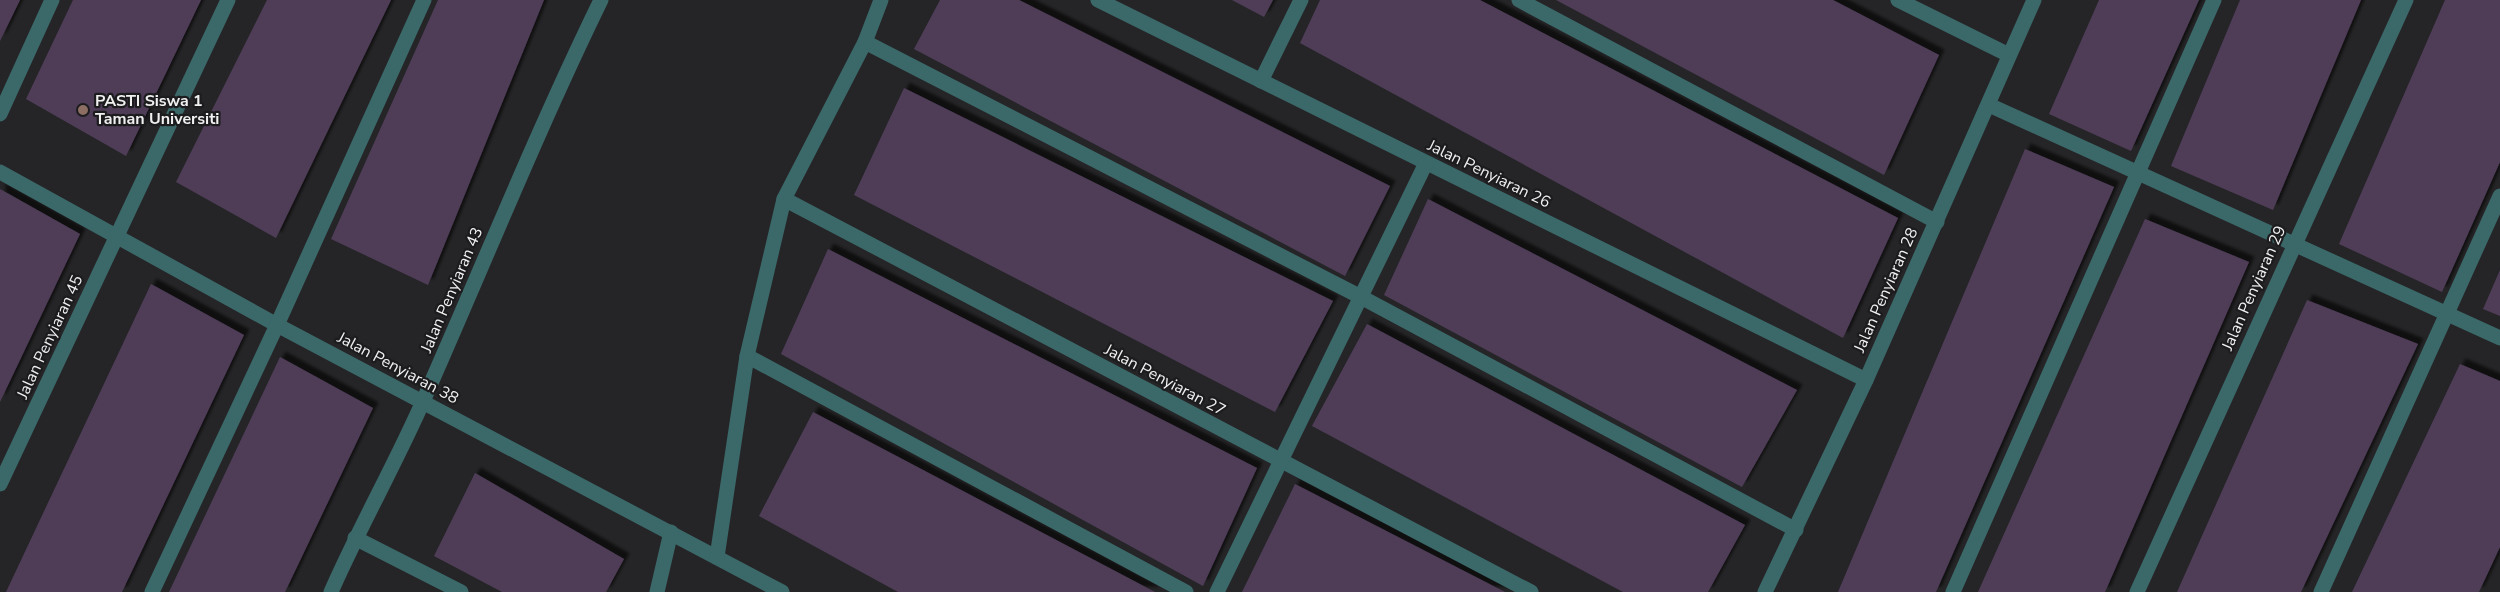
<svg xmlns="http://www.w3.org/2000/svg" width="2500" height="592" viewBox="0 0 2500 592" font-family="'Nunito Sans',sans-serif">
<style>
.building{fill:#4f3d58;filter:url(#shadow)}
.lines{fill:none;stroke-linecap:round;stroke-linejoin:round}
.minor{stroke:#3b6869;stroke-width:15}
.education-dot{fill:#8d6e63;stroke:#1c1c1e;stroke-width:2}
.labels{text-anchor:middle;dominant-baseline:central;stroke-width:4.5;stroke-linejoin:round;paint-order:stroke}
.poi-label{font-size:16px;font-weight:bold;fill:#f0f0f1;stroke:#1c1c1e;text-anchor:start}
.street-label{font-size:16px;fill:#f0f0f1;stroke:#1c1c1e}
</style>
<defs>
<filter id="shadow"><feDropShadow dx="5.5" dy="-5.5" stdDeviation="1.5" flood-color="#0009"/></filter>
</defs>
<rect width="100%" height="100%" fill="#252527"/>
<g class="building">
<path d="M0 0H20L0 41Z"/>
<path d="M73 0H201L126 156 26 99Z"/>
<path d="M267 0H391L276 238 176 182Z"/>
<path d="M438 0H544L428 285 331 239Z"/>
<path d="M940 0H1019L1390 186 1345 276 914 49Z"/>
<path d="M1232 0H1273L1264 17Z"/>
<path d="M1320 0H1480L1898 218 1843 338 1300 43Z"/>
<path d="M1556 0H1833L1939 55 1884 175Z"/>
<path d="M2099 0H2199L2131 151 2049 114Z"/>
<path d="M2240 0H2361L2273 210 2171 166Z"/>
<path d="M2445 0H2500V162L2442 292 2339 244Z"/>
<path d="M904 88 1333 301 1275 412 854 195Z"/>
<path d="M2025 149 2114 187 1936 592H1838Z"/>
<path d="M0 189 80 234 0 402Z"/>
<path d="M1428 199 1797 390 1742 487 1384 295Z"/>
<path d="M2145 219 2249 262 2105 592H1978Z"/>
<path d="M828 249 1257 468 1203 586 781 354Z"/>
<path d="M2500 270V316L2483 309Z"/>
<path d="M151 284 244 335 122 592H6Z"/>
<path d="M2307 300 2418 344 2301 592H2177Z"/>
<path d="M1367 324 1745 525 1708 592H1623L1312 426Z"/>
<path d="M280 357 373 408 285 592H169Z"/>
<path d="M2460 364 2500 381V547L2479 592H2352Z"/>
<path d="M813 412 1155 592H898L759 516Z"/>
<path d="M475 473 624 559 606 592H502L434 556Z"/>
<path d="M1295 484 1505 592H1242Z"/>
</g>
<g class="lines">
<g class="minor">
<path d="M1098 0 1866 380"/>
<path d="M1519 0 1937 222"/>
<path d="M1898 0 2009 55"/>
<path d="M865 42 1361 297 1796 530"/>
<path d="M1261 81 1301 0"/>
<path d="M1989 105 2500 338"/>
<path d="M0 114 52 0"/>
<path d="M0 172 277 325 782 592"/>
<path d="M784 199 1531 592"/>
<path d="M747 356 1186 592"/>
<path d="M0 484 228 0"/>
<path d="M355 538 461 592"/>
<path d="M717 557 747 356 784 199 865 42 881 0"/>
<path d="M152 592 277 325 424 0"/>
<path d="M331 592C360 526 395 465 424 399 483 266 537 131 601 0"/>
<path d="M657 592 671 532"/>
<path d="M1217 592 1426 163"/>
<path d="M1765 592 1866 380 2034 0"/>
<path d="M1953 592 2214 0"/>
<path d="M2137 592 2406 0"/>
<path d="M2321 592 2500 196"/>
</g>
</g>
<circle class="education-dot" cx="83" cy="110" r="6"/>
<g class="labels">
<g class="poi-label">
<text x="95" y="101">PASTI Siswa 1<tspan x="95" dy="18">Taman Universiti</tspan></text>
</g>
<g class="street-label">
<text transform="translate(1489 174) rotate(26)">Jalan Penyiaran 26</text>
<text transform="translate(2254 288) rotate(-66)">Jalan Penyiaran 29</text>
<text transform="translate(452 290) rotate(-67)">Jalan Penyiaran 43</text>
<text transform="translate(1886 290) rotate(-66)">Jalan Penyiaran 28</text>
<text transform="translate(50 337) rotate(-65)">Jalan Penyiaran 45</text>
<text transform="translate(398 368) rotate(28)">Jalan Penyiaran 38</text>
<text transform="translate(1165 380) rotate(28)">Jalan Penyiaran 27</text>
</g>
</g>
</svg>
